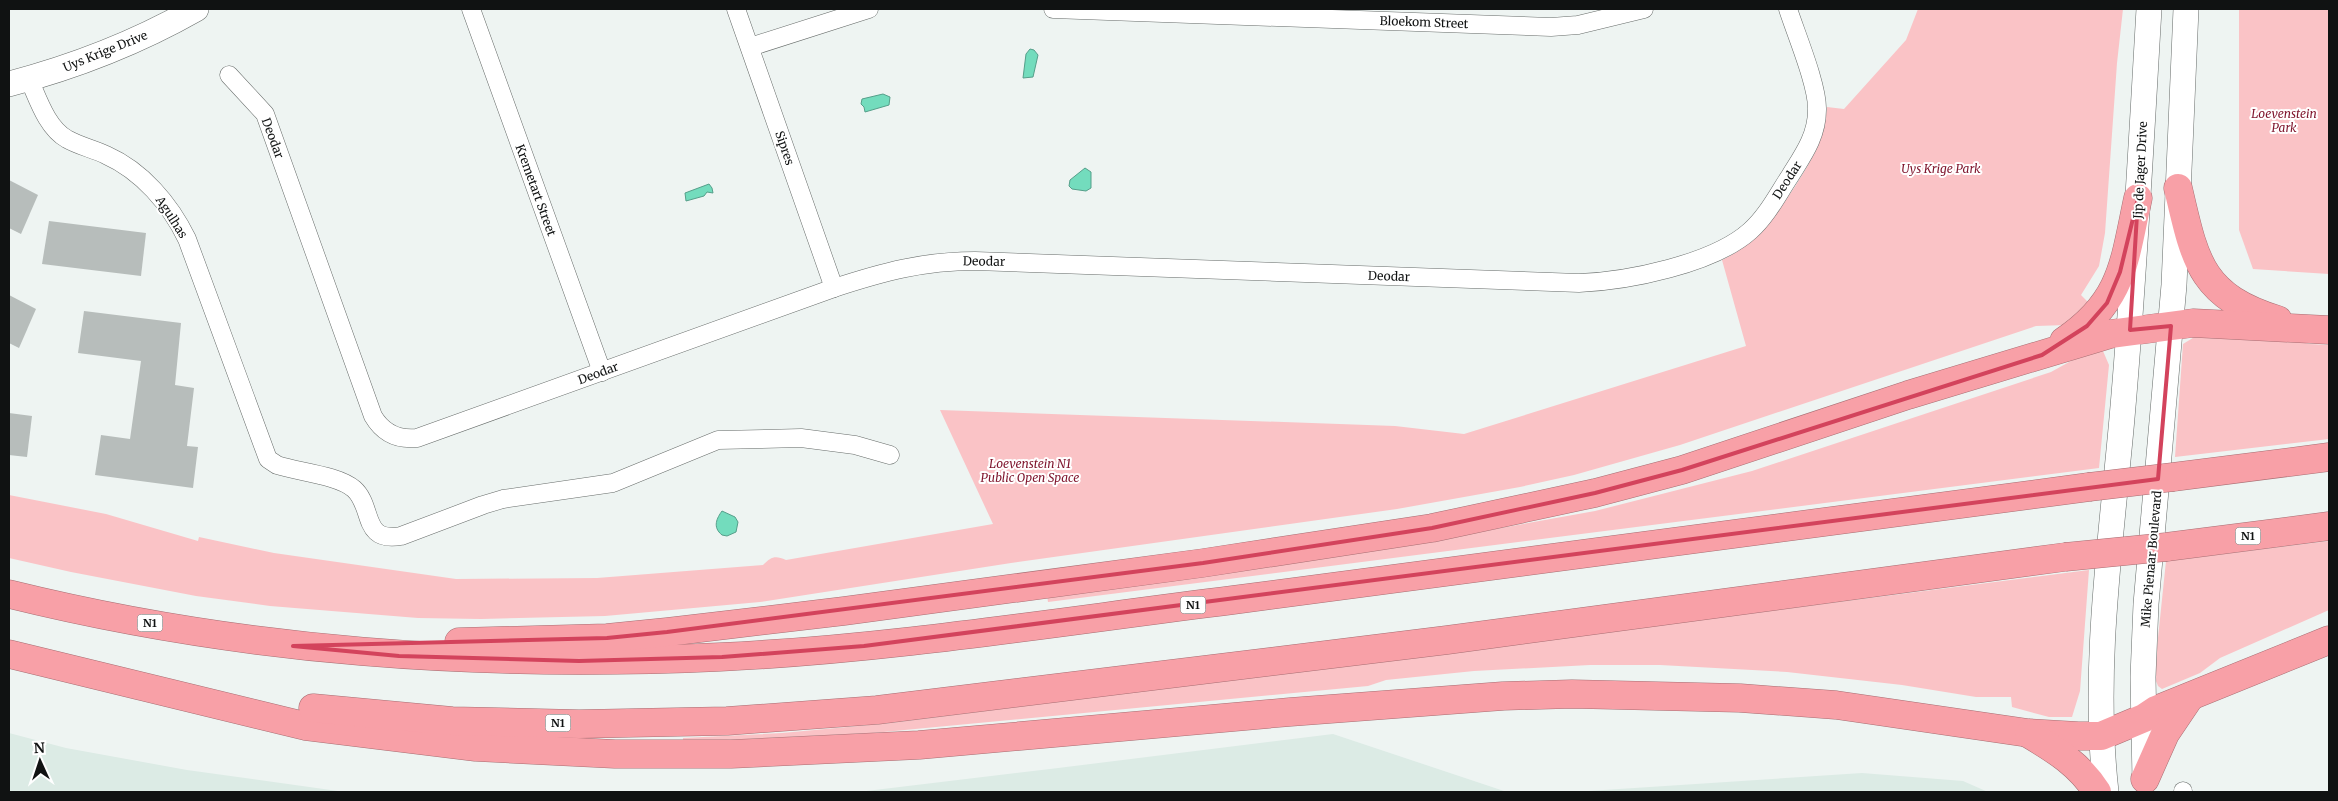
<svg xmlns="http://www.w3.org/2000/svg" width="2338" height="801" viewBox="0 0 2338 801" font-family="Merriweather,serif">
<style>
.built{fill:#dcebe5}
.green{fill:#fac3c6}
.water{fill:#73dcbd;stroke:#559f8a}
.building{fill:#b7bdbb}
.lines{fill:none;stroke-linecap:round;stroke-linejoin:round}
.street-casing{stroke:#676c6a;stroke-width:19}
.secondary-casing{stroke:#676c6a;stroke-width:26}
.highway-casing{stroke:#a76e73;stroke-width:29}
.street{stroke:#fff;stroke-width:18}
.secondary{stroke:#fff;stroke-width:25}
.highway{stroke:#f8a0a7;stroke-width:28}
.highway-bridge-casing{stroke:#a76e73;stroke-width:29;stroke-linecap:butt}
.highway-bridge{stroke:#f8a0a7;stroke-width:28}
.marked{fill:none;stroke:#d3435c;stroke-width:4;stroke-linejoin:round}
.labels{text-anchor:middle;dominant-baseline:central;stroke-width:4;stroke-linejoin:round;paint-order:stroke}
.shield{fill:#fff;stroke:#585959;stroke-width:1}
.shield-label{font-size:11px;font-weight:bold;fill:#101212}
.street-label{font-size:12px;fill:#101212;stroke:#fff}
.park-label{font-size:12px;font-style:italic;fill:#7f152d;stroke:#fff}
</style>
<rect width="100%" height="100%" fill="#eef4f2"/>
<g class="built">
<path d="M9 733 66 748 187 770 345 792H9Z"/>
<path d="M1333 734 1507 792H858L1050 769Z"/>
<path d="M1862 773 1963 781 1988 792H1573Z"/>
</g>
<g class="green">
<path d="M1918 9H2123L2117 63 2105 233 2099 266 2081 295 2093 307 2067 325 2036 326 1680 445 1574 475 1520 487 1397 509 1011 563 760 602 605 616 481 619 418 618 270 606 196 596 71 572 9 558V495L106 514 198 541 199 537 274 553 456 579 597 578 763 565C771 557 775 555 786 560L993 524 940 410 1395 426 1464 434 1746 346 1722 260C1757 243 1775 217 1796 185 1813 158 1824 140 1827 107L1844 109 1906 40Z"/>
<path d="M2239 9H2329V274L2253 269 2239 230Z"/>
<path d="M2196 336 2278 337 2310 344 2329 345V439L2175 457 2183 344Z"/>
<path d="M2103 351 2109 365 2099 468 1048 602 1047 595 1424 542 1595 511 1752 471 2051 372 2080 356Z"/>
<path d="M2329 541V610L2220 658 2200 673 2162 689 2158 686 2154 676 2166 561Z"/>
<path d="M2089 570 2080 691 2072 717H2049L2012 707 2011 697H1976L1902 685 1787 672 1660 665H1590L1474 671 1386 680 1368 686 873 733 683 742V738L782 733 891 723Z"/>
</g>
<g class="water">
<path d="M1030 49 1034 50 1038 55 1033 77 1023 78 1026 54Z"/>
<path d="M883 94 890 97 889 105 865 112 864 107 861 104 862 99Z"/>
<path d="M1085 168 1091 172V188L1086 191 1072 189 1069 186 1070 180Z"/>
<path d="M709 184 712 188 713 193 707 192 704 196 686 201 685 193Z"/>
<path d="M722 511 735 517 738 522 736 532 727 536 722 535C712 527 717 518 722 511Z"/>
</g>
<g class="building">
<path d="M9 180 38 195 21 234 9 228Z"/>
<path d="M49 221 146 233 141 276 42 264Z"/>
<path d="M9 295 36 309 19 348 9 343Z"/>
<path d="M84 311 181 323 175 385 194 388 187 446 198 447 193 488 95 475 101 435 130 439 141 361 78 353Z"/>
<path d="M9 413 32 416 27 457 9 455Z"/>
</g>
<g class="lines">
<defs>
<g id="street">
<path d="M471 9 602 372"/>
<path d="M736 9 834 288"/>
<path d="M1053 9 1551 27 1578 25 1644 9"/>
<path d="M750 47 869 9"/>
<path d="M229 75 265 114 373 416C383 433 398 440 417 438L834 288C883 272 923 261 975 261L1579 283C1628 281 1713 264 1750 231 1767 216 1778 194 1790 176 1803 155 1817 136 1817 110 1818 86 1796 34 1788 9"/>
<path d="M29 79C38 99 47 128 67 139 79 146 94 149 106 155 142 171 170 204 187 239L268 459 277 465C298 472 338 475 354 489 374 507 361 543 401 536L483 505 503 499 613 483 718 440 801 438 855 445 890 455"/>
<path d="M2183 791V792"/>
</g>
<g id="secondary">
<path d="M9 84C74 67 138 42 196 9"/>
<path d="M2145 780 2143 677 2146 604 2174 285 2186 9"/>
<path d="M2106 792C2092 668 2111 542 2122 418 2134 282 2141 145 2149 9"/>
</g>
<g id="highway">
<path d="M2178 188C2195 261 2200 296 2278 320"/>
<path d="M2064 341C2123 301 2124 263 2138 198"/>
<path d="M2173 477 2329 457"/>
<path d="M2166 547 2329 526"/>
<path d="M9 594C244 652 479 668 720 657 890 649 1063 621 1233 600 1519 564 1804 525 2089 487"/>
<path d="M459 642 607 638 667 632 844 611 1203 563 1432 528 1595 493 1682 470 1908 395 2110 334 2193 323 2329 330"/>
<path d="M9 654 305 726 476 747 615 754H731L919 745 1290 712 1503 696 1572 694 1740 698 1836 705 2028 733 2078 736H2101L2144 718 2156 710 2329 640"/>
<path d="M313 708 452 721 579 724 727 721 877 710 1447 640 2065 557"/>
<path d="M2029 734C2056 750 2080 765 2097 792"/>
<path d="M2145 779 2165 734 2190 697"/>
</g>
</defs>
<use href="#street" class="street-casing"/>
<use href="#secondary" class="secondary-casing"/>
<use href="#highway" class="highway-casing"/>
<use href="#street" class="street"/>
<use href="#secondary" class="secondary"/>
<use href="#highway" class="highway"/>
<defs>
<g id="highway-bridge">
<path d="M2089 487 2173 477"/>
<path d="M2065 557 2166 547"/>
</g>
</defs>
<use href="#highway-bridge" class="highway-bridge-casing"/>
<use href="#highway-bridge" class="highway-bridge"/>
</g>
<path class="marked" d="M2138 198 2130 330 2171 326 2158 479 864 646 722 657 579 661 399 656 293 646 607 638 667 632 1203 563 1432 528 1595 493 1682 470 2042 355 2087 326 2107 303 2120 272Z"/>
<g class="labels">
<g class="shield">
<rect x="2235.5" y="527.5" width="25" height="17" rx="4"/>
<rect x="1180.5" y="596.5" width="25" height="17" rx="4"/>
<rect x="137.5" y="614.5" width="25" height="17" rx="4"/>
<rect x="545.5" y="714.5" width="25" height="17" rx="4"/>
</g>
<g class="shield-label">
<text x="2248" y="536">N1</text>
<text x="1193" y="605">N1</text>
<text x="150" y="623">N1</text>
<text x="558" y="723">N1</text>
</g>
<g class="street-label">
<text transform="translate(1424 22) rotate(2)">Bloekom Street</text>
<text transform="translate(105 51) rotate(-22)">Uys Krige Drive</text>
<text transform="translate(273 138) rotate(70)">Deodar</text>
<text transform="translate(785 148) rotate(71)">Sipres</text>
<text transform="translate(2140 170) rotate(-87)">Jip de Jager Drive</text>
<text transform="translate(1787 180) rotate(-57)">Deodar</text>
<text transform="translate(536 190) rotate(70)">Kremetart Street</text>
<text transform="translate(172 217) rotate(57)">Agulhas</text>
<text transform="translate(984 261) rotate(1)">Deodar</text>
<text transform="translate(1389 276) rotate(2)">Deodar</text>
<text transform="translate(598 373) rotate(-20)">Deodar</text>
<text transform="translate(2151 559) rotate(-85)">Mike Pienaar Boulevard</text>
</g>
<g class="park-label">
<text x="2284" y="113">Loevenstein<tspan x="2284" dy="14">Park</tspan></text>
<text x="1941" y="168">Uys Krige Park</text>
<text x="1030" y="463">Loevenstein N1<tspan x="1030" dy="14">Public Open Space</tspan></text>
</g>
</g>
<rect width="2338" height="801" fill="none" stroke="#101212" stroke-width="20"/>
<g transform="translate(40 761) rotate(357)" stroke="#ffffff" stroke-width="4" paint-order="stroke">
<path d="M0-4L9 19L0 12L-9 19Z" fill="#101212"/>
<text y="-8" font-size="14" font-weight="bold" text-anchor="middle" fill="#101212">N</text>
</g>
</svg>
